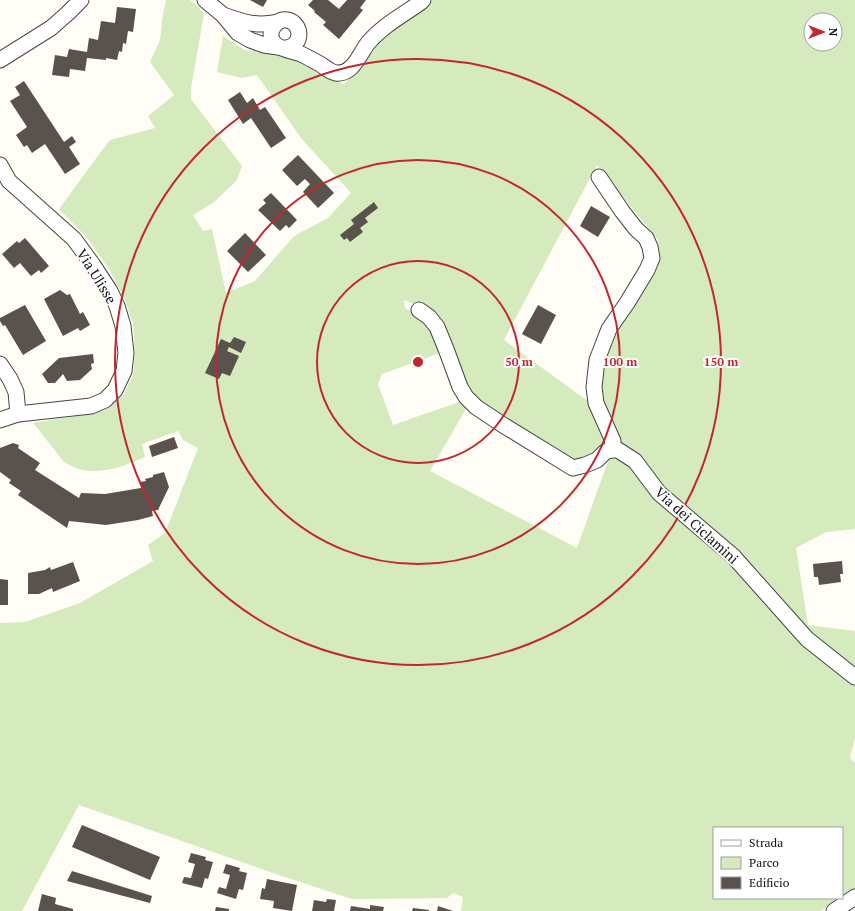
<svg xmlns="http://www.w3.org/2000/svg" width="855" height="911" viewBox="0 0 855 911" font-family="'PT Serif',serif">
<style>
.green{fill:#d5ebbd;fill-rule:evenodd}
.building{fill:#5a524d}
.lines{fill:none;stroke-linecap:round;stroke-linejoin:round}
.minor-casing{stroke:#444;stroke-width:17}
.minor{stroke:#fff;stroke-width:15}
.ring{fill:none;stroke:#c4262e;stroke-width:2}
.labels{text-anchor:middle;dominant-baseline:central;stroke-width:4;stroke-linejoin:round;paint-order:stroke}
.street-label{font-size:14px;fill:#111;stroke:#fff}
.centre{fill:#c4262e;stroke:#fff;stroke-width:2}
.ring-label{font-size:12px;text-anchor:middle;font-weight:bold;fill:#c4262e;stroke:#fff;stroke-width:4;stroke-linejoin:round;paint-order:stroke}
</style>
<rect width="100%" height="100%" fill="#fffdf5"/>
<path class="green" d="M166 0H190L199 7 204 14 191 88V99L242 166 237 180 213 203 193 215 203 231 212 229 226 293 255 281 294 236 328 218 351 193 301 138 257 75 242 78 217 72 223 36 245 50 262 52 280 56 293 57 304 62 326 77 338 82 344 84 368 55 386 36 428 7 432 0H855V529L826 532 796 548 808 625 855 631V672L807 634 659 488 638 460 619 441 603 399 601 388 607 358 618 328 660 257 658 240 597 165 504 340 589 402 607 439 596 455 576 464 476 404 430 311 404 300 405 308 422 317 443 352 382 374 378 384 393 425 459 402 467 407 430 471 577 548 609 458 618 455 631 463 689 524 855 682V738L850 758 855 763V889L842 897V828H714V898H841L821 911H461L463 897 453 893 447 898 352 899 279 875 79 805 22 911H0V623L25 622 80 603 153 561 148 545 165 533 198 448 183 440 178 431 142 444 145 457C119 469 86 480 62 460 59 456 56 451 53 448 46 439 40 431 33 423L56 419 93 414 108 408 124 394 133 375 135 353 133 324 124 298 110 271 88 239 59 209 100 153 110 140 155 128 148 116 174 95 150 62 160 40 163 14ZM811 20H835V44H811Z"/>
<g class="building">
<path d="M250 0H267L263 7Z"/>
<path d="M313 0H328L339 9 347 0H366L360 8 363 10 339 39 323 25 326 22 314 12 315 11 308 5Z"/>
<path d="M117 7 136 9 133 32 128 31 126 44 123 43 122 52 119 51 117 60 106 58V60L87 58 85 71 70 69 69 77 52 75 55 55 67 57 69 49 87 52 89 38 98 40 101 21 115 23Z"/>
<path d="M24 81 64 142 72 136 76 142 69 147 80 164 65 174 45 144 32 153 27 145 24 147 16 135 27 127 10 101 20 95 15 87Z"/>
<path d="M240 92 247 103 253 98 260 110 265 107 286 138 271 148 251 118 243 124 228 100Z"/>
<path d="M298 155 334 193 318 208 303 192 310 184 305 179 297 186 282 170Z"/>
<path d="M271 193 297 220 289 228 286 225 280 231 258 210 266 203 263 200Z"/>
<path d="M374 202 378 208 365 218 368 222 360 228 363 232 350 242 347 238 344 240 340 235 354 224 351 220Z"/>
<path d="M591 206 610 217 598 237 580 226Z"/>
<path d="M245 233 266 255 248 272 227 251Z"/>
<path d="M25 238 49 266 41 273 39 270 31 276 20 263 14 268 2 254 17 241 19 243Z"/>
<path d="M60 290 67 295 70 294 80 314 83 312 90 325 80 331 78 328 63 336 44 299Z"/>
<path d="M25 305 46 341 23 355 5 325 3 326 0 321V318Z"/>
<path d="M538 305 556 315 541 344 522 334Z"/>
<path d="M234 337 246 342 241 353 229 347 227 351 239 356 230 376 222 373 219 379 205 373 221 339 230 343Z"/>
<path d="M93 354 94 363 91 364 92 369 80 380 67 381 63 374 55 383H48L42 374 59 358Z"/>
<path d="M174 437 178 448 152 457 149 446Z"/>
<path d="M13 443 19 445 18 448 40 463 35 470 79 498 81 493 105 494 141 488 140 482 146 481 145 479 153 477V475L164 472 169 487 158 510 152 511 153 516 138 520 106 525 69 521 67 528 18 495 21 491 9 483 11 480 0 472V448Z"/>
<path d="M842 561 843 574H840L841 582 819 585 818 577H814L813 564Z"/>
<path d="M73 562 80 581 53 592 52 588 39 594H28V573L45 570 50 567 51 570Z"/>
<path d="M0 579 8 580V605H0Z"/>
<path d="M82 825 160 857 150 880 72 847Z"/>
<path d="M191 853 206 857 205 860 213 862 208 879 205 878 202 888 182 883 184 877 191 878 195 864 188 862Z"/>
<path d="M226 864 240 868 239 871 247 873 243 890 239 889 236 899 217 893 219 887 226 889 230 875 223 873Z"/>
<path d="M72 871 152 896 150 903 67 881Z"/>
<path d="M267 879 297 885 292 911 273 908 274 901 260 899 262 888 265 889Z"/>
<path d="M42 894 56 898 55 904 73 909V911H38Z"/>
<path d="M327 899 336 900 334 911H312L314 900 326 902Z"/>
<path d="M370 905 384 907 383 911H350L351 906 370 909Z"/>
<path d="M438 906 453 911H437Z"/>
<path d="M216 907 229 909V911H215Z"/>
<path d="M413 908 429 910V911H412Z"/>
</g>
<g class="lines">
<defs>
<g id="minor">
<path d="M205 0 223 15 238 33 250 40 264 45 278 47"/>
<path d="M223 15C243 22 256 27 278 22"/>
<path d="M285 48C288 48 291 47 294 45 303 37 299 22 287 20 281 19 277 22 274 26 270 31 270 38 274 43 279 49 293 51 301 54 308 57 314 61 320 64 326 68 330 72 336 73 353 75 360 53 368 43 382 26 403 15 421 2L423 0"/>
<path d="M0 60 51 28 68 13 81 0"/>
<path d="M0 165 9 181 74 239 93 265 110 291 117 306 123 326 126 353 124 371 115 390 105 400 91 406 18 414 0 420"/>
<path d="M599 177 622 211 636 229 646 238 650 247 652 258 647 270 627 303 609 329 597 360 594 387 596 403 613 441 611 450"/>
<path d="M419 310 429 317 437 327 446 349 460 387 466 397 476 407 503 425 573 468 585 465 597 460 605 452 611 450H618L635 461 659 493 733 556 807 639 855 677"/>
<path d="M0 364 10 379 16 392 18 414"/>
<path d="M834 911 855 897"/>
</g>
</defs>
<use href="#minor" class="minor-casing"/>
<use href="#minor" class="minor"/>
</g>
<g class="ring">
<circle cx="418" cy="362" r="101"/>
<circle cx="418" cy="362" r="202"/>
<circle cx="418" cy="362" r="303"/>
</g>
<g class="labels">
<g class="street-label">
<text transform="translate(97 276) rotate(58)">Via Ulisse</text>
<text transform="translate(697 525) rotate(42)">Via dei Ciclamini</text>
</g>
</g>
<circle cx="418" cy="362" r="6" class="centre"/>
<g class="ring-label">
<text x="519" y="366">50 m</text>
<text x="620" y="366">100 m</text>
<text x="721" y="366">150 m</text>
</g>
<rect x="713" y="827" width="130" height="72" fill="#ffffff" stroke="#a0a0a0"/>
<rect x="721" y="840" width="20" height="6" fill="#ffffff" stroke="#a0a0a0"/>
<text x="749" y="847" font-size="12" fill="#111111">Strada</text>
<rect x="721" y="857" width="20" height="12" fill="#d5ebbd" stroke="#a0a0a0"/>
<text x="749" y="867" font-size="12" fill="#111111">Parco</text>
<rect x="721" y="877" width="20" height="12" fill="#5a524d" stroke="#a0a0a0"/>
<text x="749" y="887" font-size="12" fill="#111111">Edificio</text>
<g transform="translate(823 32) rotate(90)"><circle r="19" fill="#ffffff" stroke="#a0a0a0"/>
<path d="M0-3L7 15L0 10L-7 15Z" fill="#c4262e"/>
<text y="-6" font-size="11" font-weight="bold" text-anchor="middle" fill="#111111">N</text>
</g>
</svg>
